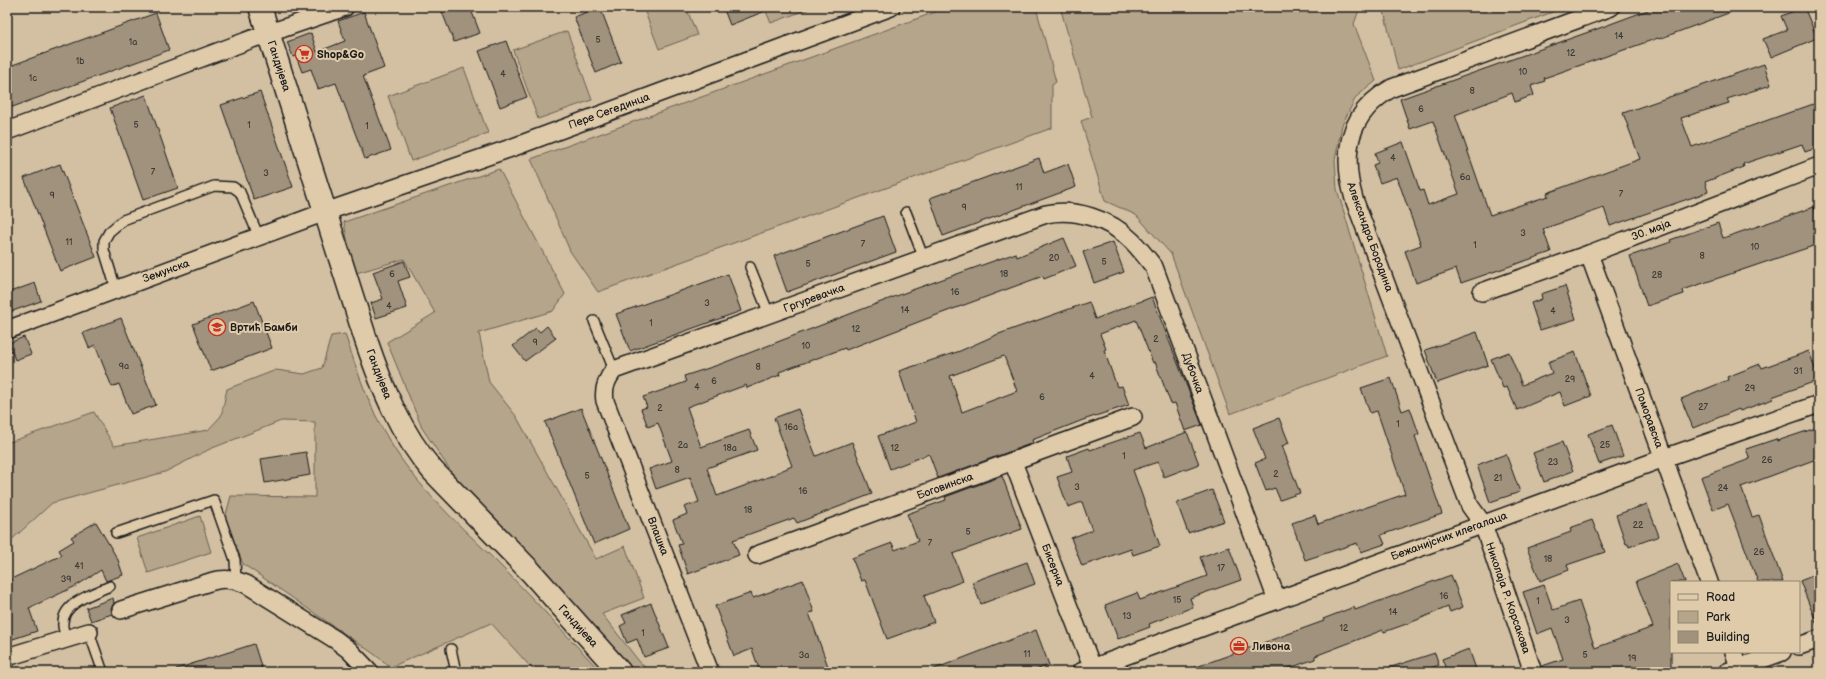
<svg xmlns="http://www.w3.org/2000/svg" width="1826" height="679" viewBox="0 0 1826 679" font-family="'Balsamiq Sans',sans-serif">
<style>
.green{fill:#b5a58b;stroke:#686054}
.building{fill:#a0927d;stroke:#1c1c1c;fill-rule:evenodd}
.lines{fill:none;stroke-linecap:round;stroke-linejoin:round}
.lane-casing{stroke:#1c1c1c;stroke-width:12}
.street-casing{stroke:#1c1c1c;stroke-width:20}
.secondary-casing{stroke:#1c1c1c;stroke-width:25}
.lane{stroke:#dfcbaa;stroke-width:9}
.street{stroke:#dfcbaa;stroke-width:17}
.secondary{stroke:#dfcbaa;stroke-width:22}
.labels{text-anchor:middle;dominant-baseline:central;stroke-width:4;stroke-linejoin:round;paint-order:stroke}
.number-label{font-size:9px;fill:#3d3a34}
.poi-label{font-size:11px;font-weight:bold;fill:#1c1c1c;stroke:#dfcbaa;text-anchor:start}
.street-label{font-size:11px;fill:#1c1c1c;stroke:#dfcbaa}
</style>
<rect width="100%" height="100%" fill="#d3c0a2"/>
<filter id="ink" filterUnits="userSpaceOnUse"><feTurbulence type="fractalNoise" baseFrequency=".025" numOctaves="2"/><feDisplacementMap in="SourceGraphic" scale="8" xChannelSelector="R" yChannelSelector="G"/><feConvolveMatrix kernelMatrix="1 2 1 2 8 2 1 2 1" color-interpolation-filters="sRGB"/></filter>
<g filter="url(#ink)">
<g class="green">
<path d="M643 7H686L697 35 659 49Z"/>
<path d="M764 7H814L771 23Z"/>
<path d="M949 7H1036L1056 82 1052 85V128L598 292 570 251 531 159Z"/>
<path d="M1060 7H1360L1354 24 1376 81 1356 97 1342 125 1335 160 1337 189 1387 356 1230 414 1171 254 1136 215 1105 201 1081 121 1092 117Z"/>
<path d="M1383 7H1566L1398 70Z"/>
<path d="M567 31 592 100 538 119 513 50Z"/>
<path d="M464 68 488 133 411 161 388 96Z"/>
<path d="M499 169 565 294 553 311 479 333 489 382 516 416 596 559 625 546 644 598 602 614 638 660 649 672H631L458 482 422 428 387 342 435 313 404 259 353 274 344 222Z"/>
<path d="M345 334C357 371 369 407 389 440 417 488 460 525 499 564 534 599 567 636 601 672H535L491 623 391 667 374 654 243 564 225 518 231 496 315 497V422L281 421 210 449 165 472 52 503 7 544V443L94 412 114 446 208 430 221 416 227 389 276 370 304 374 322 368 331 336Z"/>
<path d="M200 516 211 552 148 573 137 538Z"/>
</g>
<g class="building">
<path d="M440 7H470L480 33 454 42Z"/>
<path d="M600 7 621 62 596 73 574 17Z"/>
<path d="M723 7H772L773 8 730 25Z"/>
<path d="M1647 7H1742V8L1659 39 1658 38 1544 78 1545 81 1531 86 1534 95 1515 102 1512 93 1455 115 1490 215 1548 196 1547 193 1640 159 1623 113 1764 64 1771 85 1727 99 1729 103 1681 118 1692 147 1819 102V147L1805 152 1802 144 1743 164 1744 167 1705 182 1708 192 1610 226 1604 208 1543 229 1551 252 1461 283 1456 269 1416 283 1405 251 1421 245 1397 177 1380 183 1373 165 1378 163 1375 153 1403 142 1420 191 1423 190 1428 205 1459 194 1433 121 1410 129 1400 99 1597 29 1648 10Z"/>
<path d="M1804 7 1817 38 1771 57 1763 39 1787 30 1781 16Z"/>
<path d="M364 12 384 68 363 76 391 150 365 159 336 83 318 89 311 69 302 72 296 56 293 57 287 42 311 33 317 52 345 41 338 21Z"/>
<path d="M156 13 169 50 7 109V67Z"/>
<path d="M506 41 527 97 500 107 479 51Z"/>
<path d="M260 92 293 187 254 200 221 105Z"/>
<path d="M146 95 178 188 143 200 110 108Z"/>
<path d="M1039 158 1044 173 1068 164 1076 187 943 236 930 198Z"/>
<path d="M60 164 96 257 60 271 24 178Z"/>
<path d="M1814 207 1819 220V244L1683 290 1684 294 1647 306 1630 256 1671 242 1670 240 1718 223 1723 238Z"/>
<path d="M883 216 896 252 787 292 774 256Z"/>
<path d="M1064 238 1076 266 1044 279 1043 276 926 319 846 350 845 348 779 372 780 375 747 388 746 385 687 407 701 447 749 430 757 450 707 468 717 496 776 474V473L792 466 774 418 798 409 816 456 852 442 872 494 797 523 794 518 733 540 739 555 688 574 678 545 682 544 673 520 687 514 684 507 699 502 690 477 656 489 649 469 672 461 658 423 648 427 641 409 647 407 643 397 686 382 684 376 718 365 912 290 1016 253 1017 257Z"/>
<path d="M1113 242 1124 272 1094 283 1083 252Z"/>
<path d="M404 261 410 277 398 281 407 308 376 318 371 303 383 299 373 272Z"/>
<path d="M728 274 741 311 630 351 616 314Z"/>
<path d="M35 283 41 301 7 313V293Z"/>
<path d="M1565 286 1576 319 1540 330 1531 303 1542 299 1541 294Z"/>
<path d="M1152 297 1202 425 1185 431 1175 403 1171 404 1155 362 1153 363 1136 320 1100 334 1106 349 1104 350 1117 387 1122 386 1129 405 1083 420 1032 440 1033 443 938 478 929 454 890 469 878 436 916 422 899 371 960 351 996 335 1089 302 1095 319ZM1004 356 1017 391 962 412 950 376Z"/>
<path d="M254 301 272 348 211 371 193 324Z"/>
<path d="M121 318 156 405 131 414 119 384 112 387 95 345 89 348 83 333Z"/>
<path d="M547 326 556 338 525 361 513 346 536 328 540 332Z"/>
<path d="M1477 332 1488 365 1437 383 1425 350Z"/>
<path d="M24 337 31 354 15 360 9 343Z"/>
<path d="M1809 351 1819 380 1772 397 1773 399 1740 411 1739 409 1693 428 1681 399 1728 380 1727 377 1760 364 1762 368Z"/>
<path d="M1509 352 1522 385 1552 373 1548 362 1575 352 1591 396 1565 406 1560 392 1517 410 1507 387 1503 388 1491 359Z"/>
<path d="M1391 378 1402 411 1410 408 1419 434 1415 436 1442 514 1381 535 1385 544 1361 552 1357 543 1305 560 1292 523 1315 515 1318 524 1405 494 1377 411 1370 413 1361 388Z"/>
<path d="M581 408 629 529 594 544 545 422Z"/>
<path d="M1279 418 1289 443 1282 446 1300 493 1280 500 1275 488 1266 491 1255 463 1265 459 1253 428Z"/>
<path d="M1612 425 1623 456 1599 464 1588 434Z"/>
<path d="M1819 427V458L1741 487 1752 517 1759 515 1783 582H1758L1728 504 1713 510 1701 477 1750 459 1746 449 1776 439 1777 441Z"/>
<path d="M1187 432 1199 464 1164 477 1158 462 1133 470 1160 546 1133 555 1131 549 1082 566 1071 538 1092 530 1082 502 1068 507 1057 477 1072 472 1067 456 1089 448 1090 450 1140 433 1146 448Z"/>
<path d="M1562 442 1573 471 1544 482 1533 453Z"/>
<path d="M306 452 310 475 265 483 261 459Z"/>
<path d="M1506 454 1520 492 1490 502 1477 465Z"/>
<path d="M1002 476 1022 529 953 554 963 581 924 596 934 622 887 639 865 580 861 581 852 558 892 543 895 550 918 541 907 514 946 500 945 497Z"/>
<path d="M1212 490 1224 521 1188 533 1177 503Z"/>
<path d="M1647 504 1659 536 1629 547 1628 544H1626L1616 515Z"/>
<path d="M1592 520 1605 552 1567 565 1569 570 1540 581 1527 548 1571 532 1570 528Z"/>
<path d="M96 522 118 560 123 575 106 581 101 570 76 586 29 608 37 631 7 641V581L62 555 59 550 74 541 71 537Z"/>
<path d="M1229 547 1241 580 1190 598 1193 607 1149 624 1150 627 1118 639 1105 605 1137 593 1140 600 1207 576 1200 557Z"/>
<path d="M1027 562 1035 584 981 604 972 582Z"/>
<path d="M1678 564 1685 582H1671V672H1543L1542 666 1563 659 1552 628 1537 634 1523 592 1544 585 1553 610 1579 601 1595 648 1653 627 1636 581Z"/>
<path d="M1819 573V626L1818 627 1800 581Z"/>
<path d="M1451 575 1463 607 1450 612 1448 607 1412 622 1384 632 1383 630 1315 656V659L1278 672H1188V670L1324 621 1323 619 1354 607 1355 610Z"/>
<path d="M803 580 814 612 809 613 830 672H760L752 649 734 656 715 606 751 593 753 598Z"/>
<path d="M113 598 114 603 111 608 112 614 91 621 86 608Z"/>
<path d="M651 603 669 648 644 657 637 639 627 643 620 626 626 623 622 615Z"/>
<path d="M1036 630 1049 665 1030 672H929V671Z"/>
<path d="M254 644 263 672H176V669Z"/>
<path d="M1469 649 1477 672H1447L1442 659Z"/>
<path d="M1435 653 1439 665 1419 672H1385V669Z"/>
</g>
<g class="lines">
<defs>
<g id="lane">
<path d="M906 212 924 259"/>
<path d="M750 267 769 314"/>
<path d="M116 289 104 250V241L109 232 123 220 214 186 233 187 240 192 259 237"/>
<path d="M594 321 614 370"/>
<path d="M116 533 214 500 235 560 236 580"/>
<path d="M89 632 103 672"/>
<path d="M67 639C65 634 62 628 63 623 63 602 95 593 110 586"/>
<path d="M451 649 456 672"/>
</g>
<g id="street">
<path d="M7 131 252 39 345 7"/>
<path d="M1589 254 1709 582"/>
<path d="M1482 292 1589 254 1819 166"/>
<path d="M7 330 325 212 511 148 891 7"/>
<path d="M1013 462 1094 672"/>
<path d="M757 555 1133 417"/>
<path d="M121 610 213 581C225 578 234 579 246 584L336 640 349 650 370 672"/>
<path d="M1799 646 1819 639"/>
<path d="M1734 652 1739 667 1744 672"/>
<path d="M7 657 89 632"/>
<path d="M710 672 605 401C603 389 606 380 614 370L1046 214C1075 208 1110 219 1132 241 1140 249 1147 258 1154 267L1277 600"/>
<path d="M1081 672 1664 458 1819 404"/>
<path d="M1533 672 1483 524 1470 506 1354 199C1341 153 1348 113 1392 88L1611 7"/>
<path d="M1727 672 1782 652"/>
</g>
<path id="secondary" d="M260 7 366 340C382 387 400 433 433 471L531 572 620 672"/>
</defs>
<use href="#lane" class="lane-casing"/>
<use href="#street" class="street-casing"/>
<use href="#secondary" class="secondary-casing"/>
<use href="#lane" class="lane"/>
<use href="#street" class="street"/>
<use href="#secondary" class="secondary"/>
</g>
</g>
<defs>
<symbol id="supermarket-ring" viewBox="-11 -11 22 22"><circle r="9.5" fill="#dfcbaa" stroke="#c8321e" stroke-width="1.5"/><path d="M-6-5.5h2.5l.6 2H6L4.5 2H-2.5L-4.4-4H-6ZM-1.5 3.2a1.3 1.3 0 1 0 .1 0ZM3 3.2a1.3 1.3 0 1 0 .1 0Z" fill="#c8321e"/></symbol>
<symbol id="school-ring" viewBox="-11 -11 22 22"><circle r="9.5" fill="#dfcbaa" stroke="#c8321e" stroke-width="1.5"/><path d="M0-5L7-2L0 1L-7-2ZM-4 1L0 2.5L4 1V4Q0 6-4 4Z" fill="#c8321e"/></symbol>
<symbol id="office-ring" viewBox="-11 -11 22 22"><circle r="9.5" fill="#dfcbaa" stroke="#c8321e" stroke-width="1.5"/><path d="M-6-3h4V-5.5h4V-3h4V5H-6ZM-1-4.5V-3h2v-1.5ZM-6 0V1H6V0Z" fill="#c8321e"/></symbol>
</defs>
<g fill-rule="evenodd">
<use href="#supermarket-ring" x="294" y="44" width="20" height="20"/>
<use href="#school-ring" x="207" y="317" width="20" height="20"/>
<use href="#office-ring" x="1229" y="636" width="20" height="20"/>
</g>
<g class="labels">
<g class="number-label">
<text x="1619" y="36">14</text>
<text x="598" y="40">5</text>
<text x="133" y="42">1a</text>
<text x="1571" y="53">12</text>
<text x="80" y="61">1b</text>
<text x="1523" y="72">10</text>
<text x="503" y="74">4</text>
<text x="33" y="78">1c</text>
<text x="1472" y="91">8</text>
<text x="1421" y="109">6</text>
<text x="136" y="125">5</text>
<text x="249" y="125">1</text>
<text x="367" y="126">1</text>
<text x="1393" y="158">4</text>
<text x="153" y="172">7</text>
<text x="266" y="173">3</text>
<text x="1465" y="177">6a</text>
<text x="1019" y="187">11</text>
<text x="1621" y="194">7</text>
<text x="52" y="195">9</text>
<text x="964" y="207">9</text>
<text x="1523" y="233">3</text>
<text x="69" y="242">11</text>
<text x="863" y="244">7</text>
<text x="1475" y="245">1</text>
<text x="1755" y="247">10</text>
<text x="1702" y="256">8</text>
<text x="1054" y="258">20</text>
<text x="1104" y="262">5</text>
<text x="808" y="264">5</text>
<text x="392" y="274">6</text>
<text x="1004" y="274">18</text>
<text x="1657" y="275">28</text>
<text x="955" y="292">16</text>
<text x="707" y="303">3</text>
<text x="389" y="306">4</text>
<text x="905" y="310">14</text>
<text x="1553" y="311">4</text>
<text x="651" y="323">1</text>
<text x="856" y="329">12</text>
<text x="1156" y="339">2</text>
<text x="535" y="342">9</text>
<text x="806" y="346">10</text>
<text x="124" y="366">9a</text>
<text x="758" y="367">8</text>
<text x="1798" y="371">31</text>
<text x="1092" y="376">4</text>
<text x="1570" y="379">29</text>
<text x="714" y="381">6</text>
<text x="697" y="387">4</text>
<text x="1750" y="388">29</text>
<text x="1042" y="397">6</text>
<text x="1703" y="407">27</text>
<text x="660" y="408">2</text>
<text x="1398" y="424">1</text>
<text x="791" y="427">16a</text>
<text x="683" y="445">2a</text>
<text x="1605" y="445">25</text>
<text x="730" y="448">18a</text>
<text x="895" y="448">12</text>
<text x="1124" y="456">1</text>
<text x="1767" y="460">26</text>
<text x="1553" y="462">23</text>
<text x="677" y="470">8</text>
<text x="1276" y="474">2</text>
<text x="587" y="476">5</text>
<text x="1498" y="478">21</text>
<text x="1077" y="487">3</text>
<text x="1723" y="488">24</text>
<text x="803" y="491">16</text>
<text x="748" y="510">18</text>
<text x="1638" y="525">22</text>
<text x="968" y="532">5</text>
<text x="930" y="543">7</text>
<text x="1759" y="552">26</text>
<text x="1548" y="559">18</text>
<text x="79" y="566">41</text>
<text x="1221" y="568">17</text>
<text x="66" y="579">39</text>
<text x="1444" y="596">16</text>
<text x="1177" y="600">15</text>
<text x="1538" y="601">1</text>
<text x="1393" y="612">14</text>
<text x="1127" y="616">13</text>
<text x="1567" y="620">3</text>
<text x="1344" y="628">12</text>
<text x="643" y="633">1</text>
<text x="1027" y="654">11</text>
<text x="804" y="655">3a</text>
<text x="1585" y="655">5</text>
<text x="1632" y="658">19</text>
</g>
<g class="poi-label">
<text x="317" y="54">Shop&amp;Go</text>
<text x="230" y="327">Вртић Бамби</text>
<text x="1252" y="646">Ливона</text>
</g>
<g class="street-label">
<text transform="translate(279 66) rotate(72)">Гандијева</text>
<text transform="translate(609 111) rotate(-20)">Пере Сегединца</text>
<text transform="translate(1651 230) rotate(-21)">30. маја</text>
<text transform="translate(1370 237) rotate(70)">Александра Бородина</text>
<text transform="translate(166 271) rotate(-20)">Земунска</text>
<text transform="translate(814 298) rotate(-20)">Гргуревачка</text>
<text transform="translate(1193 373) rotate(70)">Дубочка</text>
<text transform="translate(379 374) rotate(69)">Гандијева</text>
<text transform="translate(1649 418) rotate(70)">Поморавска</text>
<text transform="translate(945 486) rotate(-20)">Боговинска</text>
<text transform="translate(658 536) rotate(69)">Влашка</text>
<text transform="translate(1449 536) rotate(-20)">Бежанијских илегалаца</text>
<text transform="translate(1053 565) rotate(69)">Бисерна</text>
<text transform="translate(1508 598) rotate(71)">Николаја Р. Корсакова</text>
<text transform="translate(578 626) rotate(48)">Гандијева</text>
</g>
</g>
<rect width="1826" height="679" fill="none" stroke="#dfcbaa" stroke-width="24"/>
<rect x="12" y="12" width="1802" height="655" fill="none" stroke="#1c1c1c" stroke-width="1.5" filter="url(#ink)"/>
<rect x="1670" y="581" width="130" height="72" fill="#dfcbaa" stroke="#918571"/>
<rect x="1678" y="594" width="20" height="6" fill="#dfcbaa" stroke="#918571"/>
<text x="1706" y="601" font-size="12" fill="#1c1c1c">Road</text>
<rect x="1678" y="611" width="20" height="12" fill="#b5a58b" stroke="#918571"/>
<text x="1706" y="621" font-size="12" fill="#1c1c1c">Park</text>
<rect x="1678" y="631" width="20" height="12" fill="#a0927d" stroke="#918571"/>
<text x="1706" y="641" font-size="12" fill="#1c1c1c">Building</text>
</svg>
